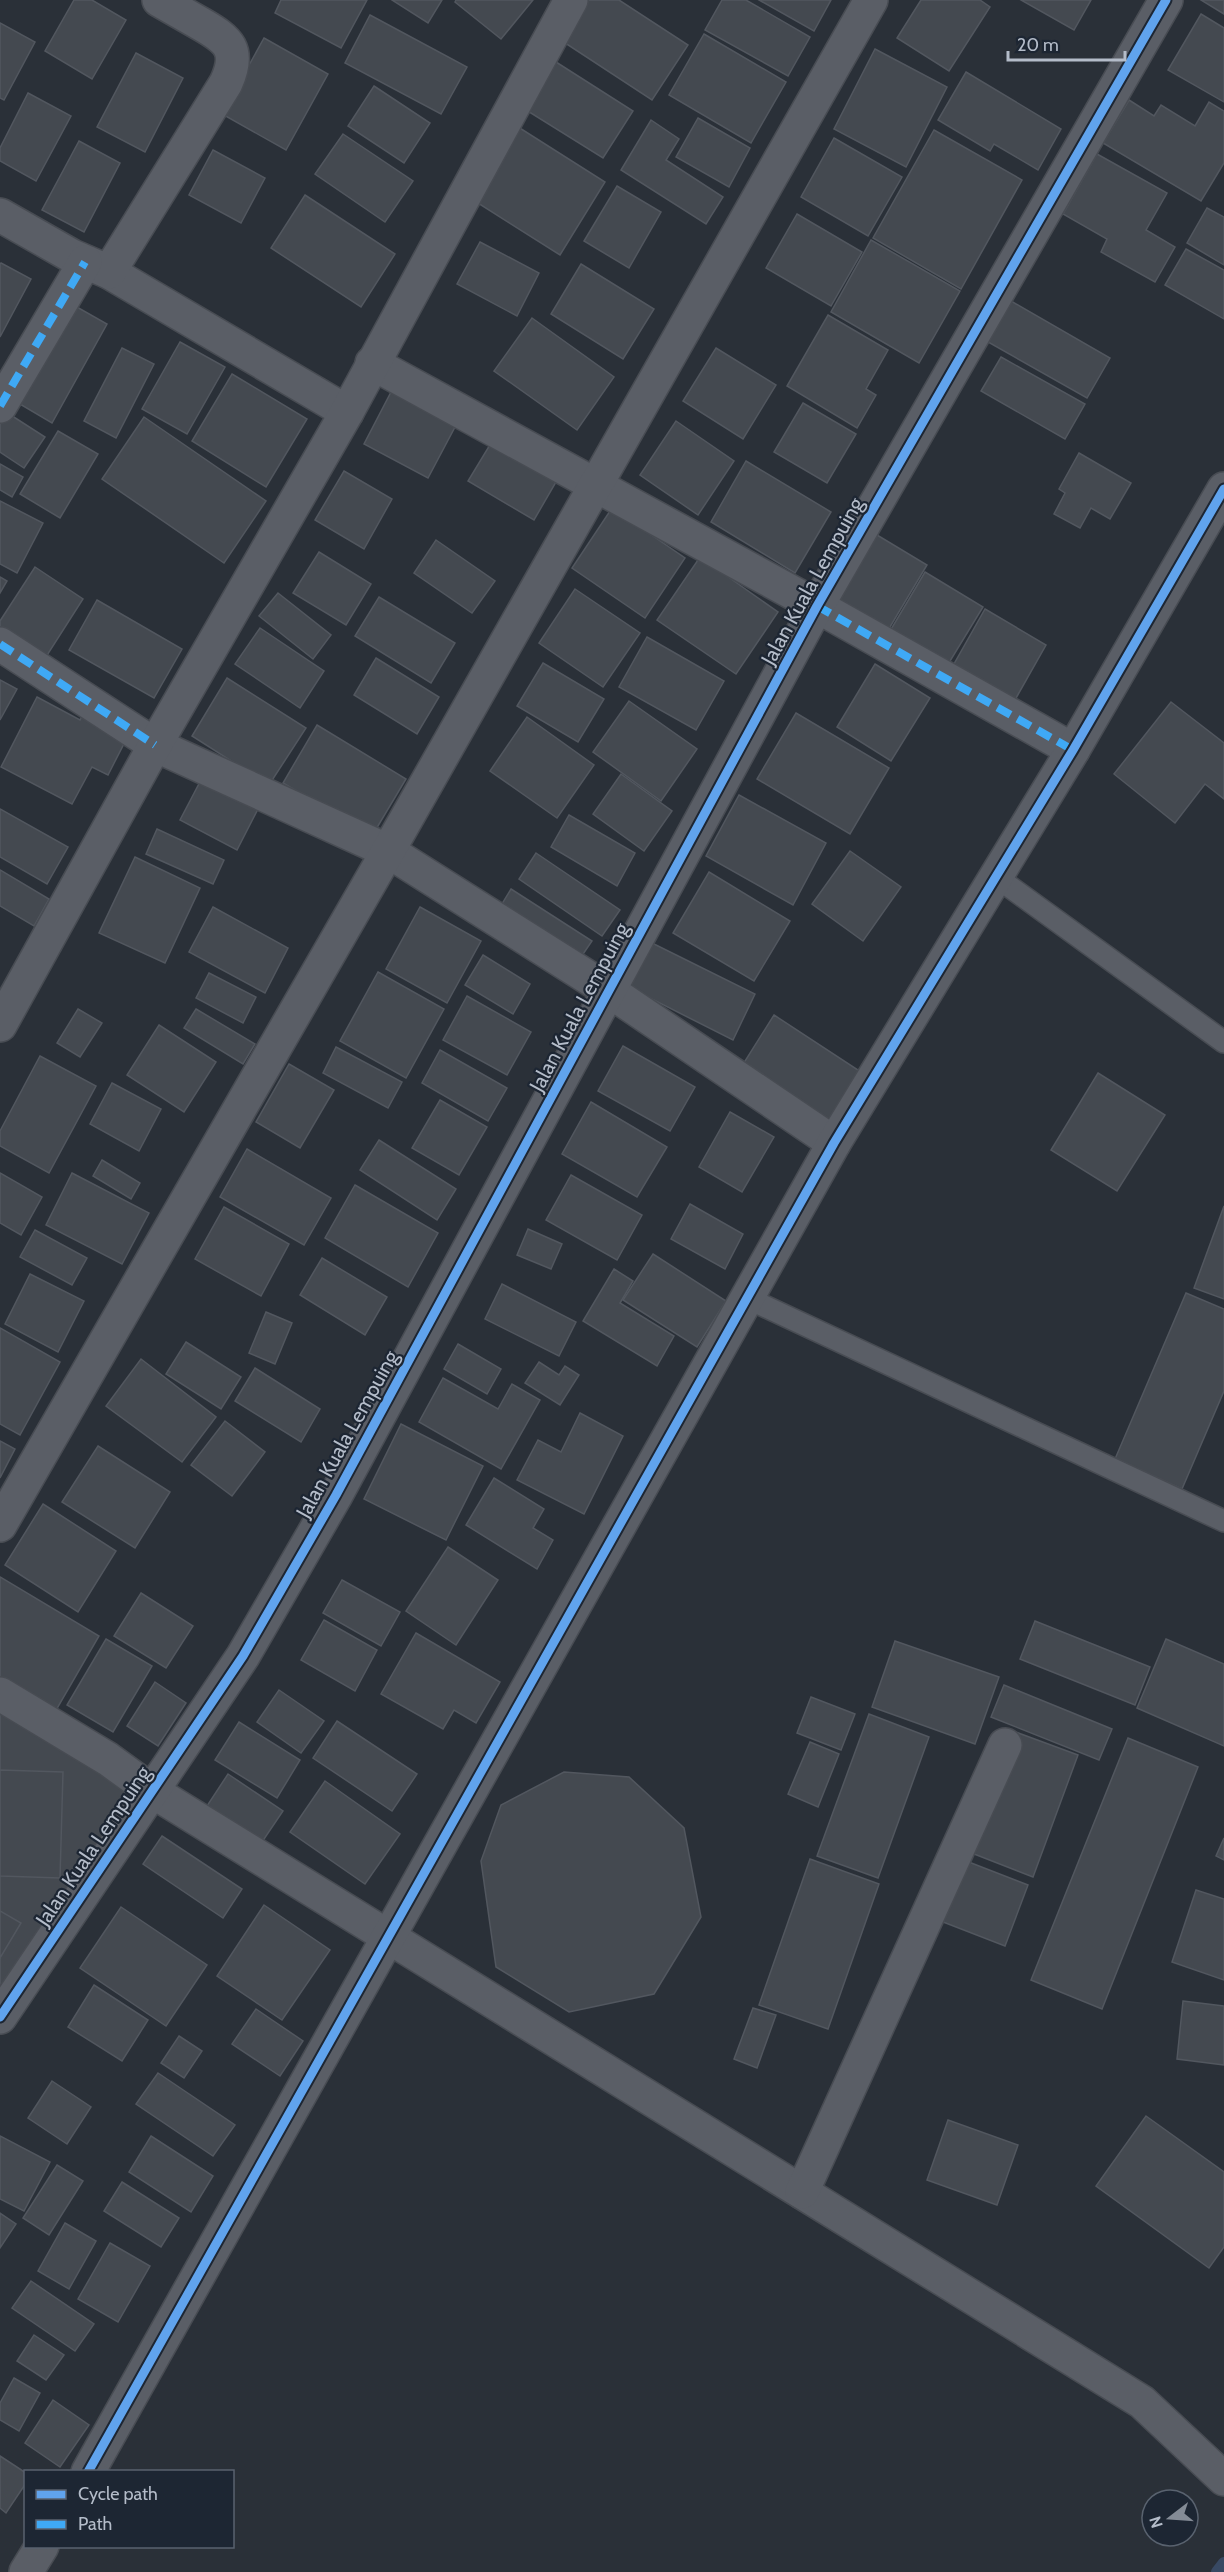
<svg xmlns="http://www.w3.org/2000/svg" width="1224" height="2572" viewBox="0 0 1224 2572" font-family="Cabin,sans-serif">
<style>
.lines{fill:none;stroke-linecap:round;stroke-linejoin:round}
.stream{stroke:#384963;stroke-width:12}
.building{fill:#444950;stroke:#52575f;stroke-width:1.5}
.lane-casing{stroke:#484c53;stroke-width:24}
.street-casing{stroke:#484c53;stroke-width:36}
.lane{stroke:#5a5e66;stroke-width:21}
.street{stroke:#5a5e66;stroke-width:33}
.quiet{stroke:#3fa9f5;stroke-width:8;stroke-dasharray:15 8;stroke-linecap:butt}
.cycleway-casing{stroke:#1d2633;stroke-width:13}
.cycleway{stroke:#60a3ed;stroke-width:9}
.labels{text-anchor:middle;dominant-baseline:central;stroke-width:4.5;stroke-linejoin:round;paint-order:stroke}
.street-label{font-size:21px;fill:#b4bcc9;stroke:#1d2633}
</style>
<rect width="100%" height="100%" fill="#2a3038"/>
<g class="lines">
<path class="stream" d="M1217 2572 1224 2563"/>
</g>
<g class="building">
<path d="M74 0H92L126 20 92 79 45 51Z"/>
<path d="M281 0H367L341 48 275 13Z"/>
<path d="M392 0H442L428 23Z"/>
<path d="M456 0H533L501 39 455 2Z"/>
<path d="M585 0H619L688 45 652 100 559 39Z"/>
<path d="M722 0H746L810 37 788 76 705 30Z"/>
<path d="M759 0H831L814 31Z"/>
<path d="M921 0H980L990 7 949 71 897 38Z"/>
<path d="M1021 0H1091L1074 30Z"/>
<path d="M1201 0H1224V14Z"/>
<path d="M1201 14 1224 28V102L1168 70Z"/>
<path d="M370 15 467 67 441 114 345 63Z"/>
<path d="M0 23 35 42 4 100 0 98Z"/>
<path d="M704 34 786 82 751 143 669 95Z"/>
<path d="M264 38 328 74 286 150 222 114Z"/>
<path d="M875 49 947 87 906 167 834 129Z"/>
<path d="M136 53 183 78 145 152 97 127Z"/>
<path d="M556 62 633 111 603 158 526 110Z"/>
<path d="M966 72 1061 129 1038 170 994 144 990 151 938 120Z"/>
<path d="M374 86 430 123 404 163 348 126Z"/>
<path d="M28 93 71 116 36 181 0 161V148Z"/>
<path d="M1129 100 1154 116 1161 105 1195 126 1209 102 1224 111V163L1201 201 1103 143Z"/>
<path d="M698 118 750 148 729 187 676 157Z"/>
<path d="M651 120 679 139 666 160 723 197 706 224 621 170Z"/>
<path d="M515 125 605 182 560 255 470 198Z"/>
<path d="M934 130 1022 180 961 289 873 238Z"/>
<path d="M343 134 413 181 385 222 315 174Z"/>
<path d="M834 138 902 177 868 236 801 197Z"/>
<path d="M79 141 120 163 84 232 42 210Z"/>
<path d="M213 150 265 178 241 223 189 195Z"/>
<path d="M1097 154 1167 193 1146 230 1175 247 1155 282 1101 252 1107 239 1063 214Z"/>
<path d="M617 186 661 212 629 268 584 241Z"/>
<path d="M305 195 395 254 361 307 271 248Z"/>
<path d="M1207 208 1224 217V265L1187 243Z"/>
<path d="M797 214 862 252 831 306 766 268Z"/>
<path d="M871 240 960 291 919 363 831 312Z"/>
<path d="M480 242 539 273 517 316 457 284Z"/>
<path d="M1186 249 1224 270V319L1165 285Z"/>
<path d="M1 263 31 279 0 337V264Z"/>
<path d="M581 264 654 309 623 359 551 314Z"/>
<path d="M1011 301 1110 358 1087 398 988 342Z"/>
<path d="M68 302 107 324 52 423 13 400Z"/>
<path d="M828 315 888 350 866 389 876 395 857 428 787 386Z"/>
<path d="M532 318 614 377 577 430 494 371Z"/>
<path d="M180 342 225 367 187 434 142 409Z"/>
<path d="M122 348 154 364 116 438 84 421Z"/>
<path d="M716 348 776 385 743 439 683 401Z"/>
<path d="M1001 357 1085 404 1065 439 981 391Z"/>
<path d="M232 374 307 419 266 487 192 441Z"/>
<path d="M391 392 455 427 428 478 364 444Z"/>
<path d="M803 403 856 434 827 483 774 452Z"/>
<path d="M6 412 45 437 24 468 0 452V421Z"/>
<path d="M144 417 266 501 224 563 102 479Z"/>
<path d="M676 421 734 461 698 515 640 475Z"/>
<path d="M58 431 98 454 60 518 20 494Z"/>
<path d="M491 443 556 482 534 520 468 481Z"/>
<path d="M1079 453 1131 483 1110 519 1091 508 1080 528 1054 514 1065 493 1059 489Z"/>
<path d="M746 461 831 512 795 573 711 522Z"/>
<path d="M0 464 23 477 12 497 0 490Z"/>
<path d="M344 471 392 499 364 549 315 520Z"/>
<path d="M0 501 43 523 17 573 0 564Z"/>
<path d="M612 508 685 558 645 618 572 568Z"/>
<path d="M877 535 927 565 884 637 835 607Z"/>
<path d="M436 540 495 581 472 613 414 573Z"/>
<path d="M319 552 371 584 346 625 293 593Z"/>
<path d="M700 557 778 612 736 674 657 620Z"/>
<path d="M35 567 83 599 44 660 0 632V621Z"/>
<path d="M925 572 983 607 944 671 887 636Z"/>
<path d="M0 577 7 581 0 593Z"/>
<path d="M575 589 640 633 603 687 539 643Z"/>
<path d="M278 593 331 635 313 659 259 616Z"/>
<path d="M379 597 455 643 431 683 355 636Z"/>
<path d="M97 600 182 649 154 698 69 650Z"/>
<path d="M985 609 1046 645 1011 707 950 671Z"/>
<path d="M260 628 324 671 300 708 235 664Z"/>
<path d="M647 637 724 681 696 730 619 687Z"/>
<path d="M376 658 439 697 417 734 354 695Z"/>
<path d="M543 663 604 699 578 742 517 706Z"/>
<path d="M875 664 930 698 891 761 837 727Z"/>
<path d="M227 678 306 728 269 785 192 736Z"/>
<path d="M0 680 17 689 0 720Z"/>
<path d="M37 697 80 720 87 707 131 730 108 775 92 767 72 804 1 767Z"/>
<path d="M629 701 697 749 661 801 593 752Z"/>
<path d="M1171 702 1224 743V799L1205 784 1175 823 1114 774Z"/>
<path d="M796 713 889 768 850 834 757 779Z"/>
<path d="M527 717 594 765 557 818 490 771Z"/>
<path d="M317 725 406 779 372 836 283 783Z"/>
<path d="M621 774 672 811 644 851 593 814Z"/>
<path d="M202 778 259 807 237 850 180 820Z"/>
<path d="M739 795 826 843 793 905 706 856Z"/>
<path d="M0 809 68 847 47 884 0 857Z"/>
<path d="M569 815 635 853 617 886 551 847Z"/>
<path d="M157 829 224 860 213 884 146 854Z"/>
<path d="M850 851 901 887 863 941 812 904Z"/>
<path d="M536 853 620 910 602 936 519 879Z"/>
<path d="M135 857 200 888 165 963 99 933Z"/>
<path d="M0 870 49 899 34 926 0 906Z"/>
<path d="M709 872 790 921 754 981 673 933Z"/>
<path d="M511 889 592 941 577 963 497 912Z"/>
<path d="M213 907 288 948 265 993 189 952Z"/>
<path d="M420 907 481 941 447 1003 386 969Z"/>
<path d="M650 942 755 994 733 1040 628 987Z"/>
<path d="M483 955 530 984 513 1014 465 985Z"/>
<path d="M378 972 444 1009 406 1078 340 1041Z"/>
<path d="M209 973 256 997 243 1023 196 998Z"/>
<path d="M467 996 531 1032 507 1075 443 1040Z"/>
<path d="M78 1009 102 1023 80 1057 57 1043Z"/>
<path d="M196 1009 255 1044 243 1064 184 1028Z"/>
<path d="M774 1015 861 1072 827 1125 740 1069Z"/>
<path d="M159 1025 216 1062 184 1112 127 1075Z"/>
<path d="M623 1046 695 1087 670 1131 598 1091Z"/>
<path d="M336 1047 402 1082 388 1108 323 1073Z"/>
<path d="M440 1050 507 1088 488 1121 422 1083Z"/>
<path d="M40 1056 96 1086 49 1173 0 1146V1131Z"/>
<path d="M289 1064 334 1090 300 1148 256 1122Z"/>
<path d="M1098 1073 1165 1115 1117 1191 1051 1150Z"/>
<path d="M112 1083 161 1109 139 1151 90 1124Z"/>
<path d="M440 1100 487 1127 459 1175 412 1148Z"/>
<path d="M591 1102 667 1147 637 1197 562 1154Z"/>
<path d="M730 1112 774 1137 742 1192 699 1167Z"/>
<path d="M379 1140 456 1189 437 1220 360 1170Z"/>
<path d="M247 1149 331 1198 304 1245 220 1197Z"/>
<path d="M102 1160 140 1183 131 1199 93 1176Z"/>
<path d="M0 1173 42 1197 21 1235 0 1223Z"/>
<path d="M72 1173 149 1213 122 1264 46 1225Z"/>
<path d="M571 1175 642 1215 617 1260 546 1220Z"/>
<path d="M355 1185 438 1233 408 1287 325 1238Z"/>
<path d="M690 1204 743 1234 725 1269 671 1239Z"/>
<path d="M1224 1206V1299L1194 1288Z"/>
<path d="M224 1207 289 1244 261 1296 195 1259Z"/>
<path d="M528 1229 562 1244 551 1269 517 1255Z"/>
<path d="M35 1230 87 1258 72 1285 20 1257Z"/>
<path d="M653 1254 726 1301 697 1347 623 1300Z"/>
<path d="M322 1258 387 1297 365 1335 300 1295Z"/>
<path d="M614 1269 633 1281 620 1303 674 1336 657 1366 583 1321Z"/>
<path d="M30 1274 84 1301 58 1352 5 1324Z"/>
<path d="M502 1284 576 1322 559 1356 485 1319Z"/>
<path d="M1186 1293 1224 1309V1391L1182 1489 1115 1459Z"/>
<path d="M266 1312 292 1323 275 1364 249 1353Z"/>
<path d="M0 1328 60 1362 20 1435 0 1424Z"/>
<path d="M186 1342 241 1377 221 1409 166 1374Z"/>
<path d="M458 1344 501 1369 487 1394 444 1369Z"/>
<path d="M141 1359 216 1417 182 1462 106 1406Z"/>
<path d="M539 1362 559 1375 565 1366 579 1375 560 1405 525 1383Z"/>
<path d="M255 1368 320 1409 301 1442 235 1401Z"/>
<path d="M443 1378 498 1409 512 1384 540 1400 501 1469 419 1422Z"/>
<path d="M580 1413 623 1436 584 1514 517 1480 538 1440 561 1452Z"/>
<path d="M225 1421 265 1452 232 1496 191 1465Z"/>
<path d="M401 1424 483 1466 446 1540 364 1499Z"/>
<path d="M0 1441 15 1449 0 1478Z"/>
<path d="M98 1446 170 1492 135 1548 62 1502Z"/>
<path d="M494 1478 544 1509 533 1528 553 1540 537 1569 466 1525Z"/>
<path d="M43 1504 116 1551 78 1612 5 1565Z"/>
<path d="M448 1547 498 1580 456 1645 406 1611Z"/>
<path d="M0 1577 99 1636 55 1712 0 1679Z"/>
<path d="M342 1580 400 1612 381 1646 323 1613Z"/>
<path d="M141 1593 193 1626 166 1668 114 1636Z"/>
<path d="M324 1620 377 1650 355 1691 301 1660Z"/>
<path d="M1035 1621 1150 1667 1135 1705 1020 1659Z"/>
<path d="M416 1633 500 1682 476 1723 454 1710 443 1729 381 1694Z"/>
<path d="M106 1639 152 1666 113 1732 67 1705Z"/>
<path d="M1166 1639 1224 1664V1746L1137 1708Z"/>
<path d="M895 1641 999 1677 975 1744 872 1707Z"/>
<path d="M155 1682 186 1703 158 1746 127 1726Z"/>
<path d="M1004 1685 1112 1729 1099 1760 991 1717Z"/>
<path d="M279 1690 324 1721 301 1753 257 1722Z"/>
<path d="M811 1697 855 1714 841 1750 797 1733Z"/>
<path d="M0 1707 130 1792 0 1997Z"/>
<path d="M869 1714 929 1737 878 1878 817 1856Z"/>
<path d="M337 1721 417 1774 392 1811 313 1758Z"/>
<path d="M239 1722 300 1760 277 1798 215 1760Z"/>
<path d="M1013 1731 1078 1755 1033 1877 969 1852Z"/>
<path d="M1128 1738 1198 1767 1102 2009 1031 1980Z"/>
<path d="M810 1742 839 1754 818 1807 788 1794Z"/>
<path d="M0 1770 63 1772 60 1878 0 1876Z"/>
<path d="M564 1772 629 1777 684 1828 701 1917 654 1994 569 2012 496 1967 481 1861 501 1805Z"/>
<path d="M228 1774 283 1811 258 1848 203 1812Z"/>
<path d="M325 1781 400 1834 365 1884 290 1832Z"/>
<path d="M162 1836 242 1889 223 1918 143 1864Z"/>
<path d="M1224 1838V1860L1216 1856Z"/>
<path d="M810 1859 879 1884 828 2029 759 2005Z"/>
<path d="M961 1859 1028 1885 1005 1946 938 1920Z"/>
<path d="M1196 1890 1224 1899V1980L1172 1962Z"/>
<path d="M264 1905 330 1950 282 2020 217 1976Z"/>
<path d="M121 1907 207 1965 166 2026 80 1968Z"/>
<path d="M0 1911 21 1923 0 1958Z"/>
<path d="M94 1985 148 2020 122 2061 68 2027Z"/>
<path d="M1183 2001 1224 2006V2065L1177 2059Z"/>
<path d="M753 2008 776 2015 757 2068 734 2059Z"/>
<path d="M256 2009 303 2041 280 2076 232 2044Z"/>
<path d="M179 2036 202 2051 184 2078 161 2063Z"/>
<path d="M158 2073 235 2125 213 2156 136 2104Z"/>
<path d="M52 2081 91 2107 67 2144 28 2118Z"/>
<path d="M1146 2116 1224 2172V2247L1209 2268 1096 2186Z"/>
<path d="M948 2120 1018 2145 997 2205 927 2180Z"/>
<path d="M0 2136 50 2162 24 2211 0 2199Z"/>
<path d="M151 2136 213 2176 191 2212 129 2172Z"/>
<path d="M57 2165 83 2181 49 2235 23 2218Z"/>
<path d="M122 2182 179 2218 161 2247 104 2211Z"/>
<path d="M0 2213 16 2224 0 2248Z"/>
<path d="M65 2223 96 2241 69 2289 38 2271Z"/>
<path d="M110 2243 150 2266 118 2322 78 2299Z"/>
<path d="M31 2281 94 2324 75 2351 12 2308Z"/>
<path d="M34 2335 64 2355 46 2380 17 2361Z"/>
<path d="M14 2378 40 2393 19 2431 0 2420V2403Z"/>
<path d="M53 2400 89 2425 60 2467 25 2443Z"/>
<path d="M0 2456 26 2473V2483L6 2513 0 2508Z"/>
</g>
<g class="lines">
<defs>
<g id="lane">
<path d="M995 876 1224 1042"/>
<path d="M747 1298 1224 1521"/>
</g>
<g id="street">
<path d="M0 215 72 256 109 272 347 412"/>
<path d="M109 272 226 83C241 50 229 40 201 24 187 16 173 8 159 0"/>
<path d="M372 363 817 606 1073 750"/>
<path d="M0 406 85 262"/>
<path d="M0 644 155 745 388 851 608 990 834 1143"/>
<path d="M0 1025 155 745 347 412 571 0"/>
<path d="M0 1525 388 851 871 0"/>
<path d="M0 1694 108 1759 152 1791 1142 2402 1224 2479"/>
<path d="M0 2017 243 1656 336 1495 817 606 1166 0"/>
<path d="M802 2192 1005 1745"/>
<path d="M88 2472 834 1143 1073 750 1224 489"/>
<path d="M26 2572 42 2546"/>
</g>
</defs>
<use href="#lane" class="lane-casing"/>
<use href="#street" class="street-casing"/>
<use href="#lane" class="lane"/>
<use href="#street" class="street"/>
<g class="quiet">
<path d="M0 406 85 262"/>
<path d="M817 606 1073 750"/>
<path d="M0 644 155 745"/>
</g>
<defs>
<g id="cycleway">
<path d="M0 2017 243 1656 336 1495 817 606 1166 0"/>
<path d="M88 2472 834 1143 1073 750 1224 489"/>
</g>
</defs>
<use href="#cycleway" class="cycleway-casing"/>
<use href="#cycleway" class="cycleway"/>
</g>
<g class="labels">
<g class="street-label">
<text transform="translate(812 581) rotate(-61)">Jalan Kuala Lempuing</text>
<text transform="translate(579 1007) rotate(-62)">Jalan Kuala Lempuing</text>
<text transform="translate(347 1434) rotate(-61)">Jalan Kuala Lempuing</text>
<text transform="translate(93 1846) rotate(-56)">Jalan Kuala Lempuing</text>
</g>
</g>
<rect x="24" y="2470" width="210" height="78" fill="#1d2633" stroke="#59626f" stroke-width="1.5"/>
<rect x="36" y="2490" width="30" height="9" fill="#60a3ed" stroke="#59626f" stroke-width="1.5"/>
<text x="78" y="2500" font-size="18" fill="#b4bcc9">Cycle path</text>
<rect x="36" y="2520" width="30" height="9" fill="#3fa9f5" stroke="#59626f" stroke-width="1.5"/>
<text x="78" y="2530" font-size="18" fill="#b4bcc9">Path</text>
<g transform="translate(1170 2518) rotate(253)"><circle r="28" fill="#1d2633" stroke="#59626f" stroke-width="1.5"/>
<path d="M0-4.5L10 22L0 15L-10 22Z" fill="#848b96"/>
<text y="-9" font-size="16" font-weight="bold" text-anchor="middle" fill="#b4bcc9">N</text>
</g>
<path d="M1008 51v9h117v-9" fill="none" stroke="#b4bcc9" stroke-width="3"/>
<text x="1017" y="51" font-size="18" fill="#b4bcc9" stroke="#1d2633" stroke-width="4.5" paint-order="stroke">20 m</text>
</svg>
